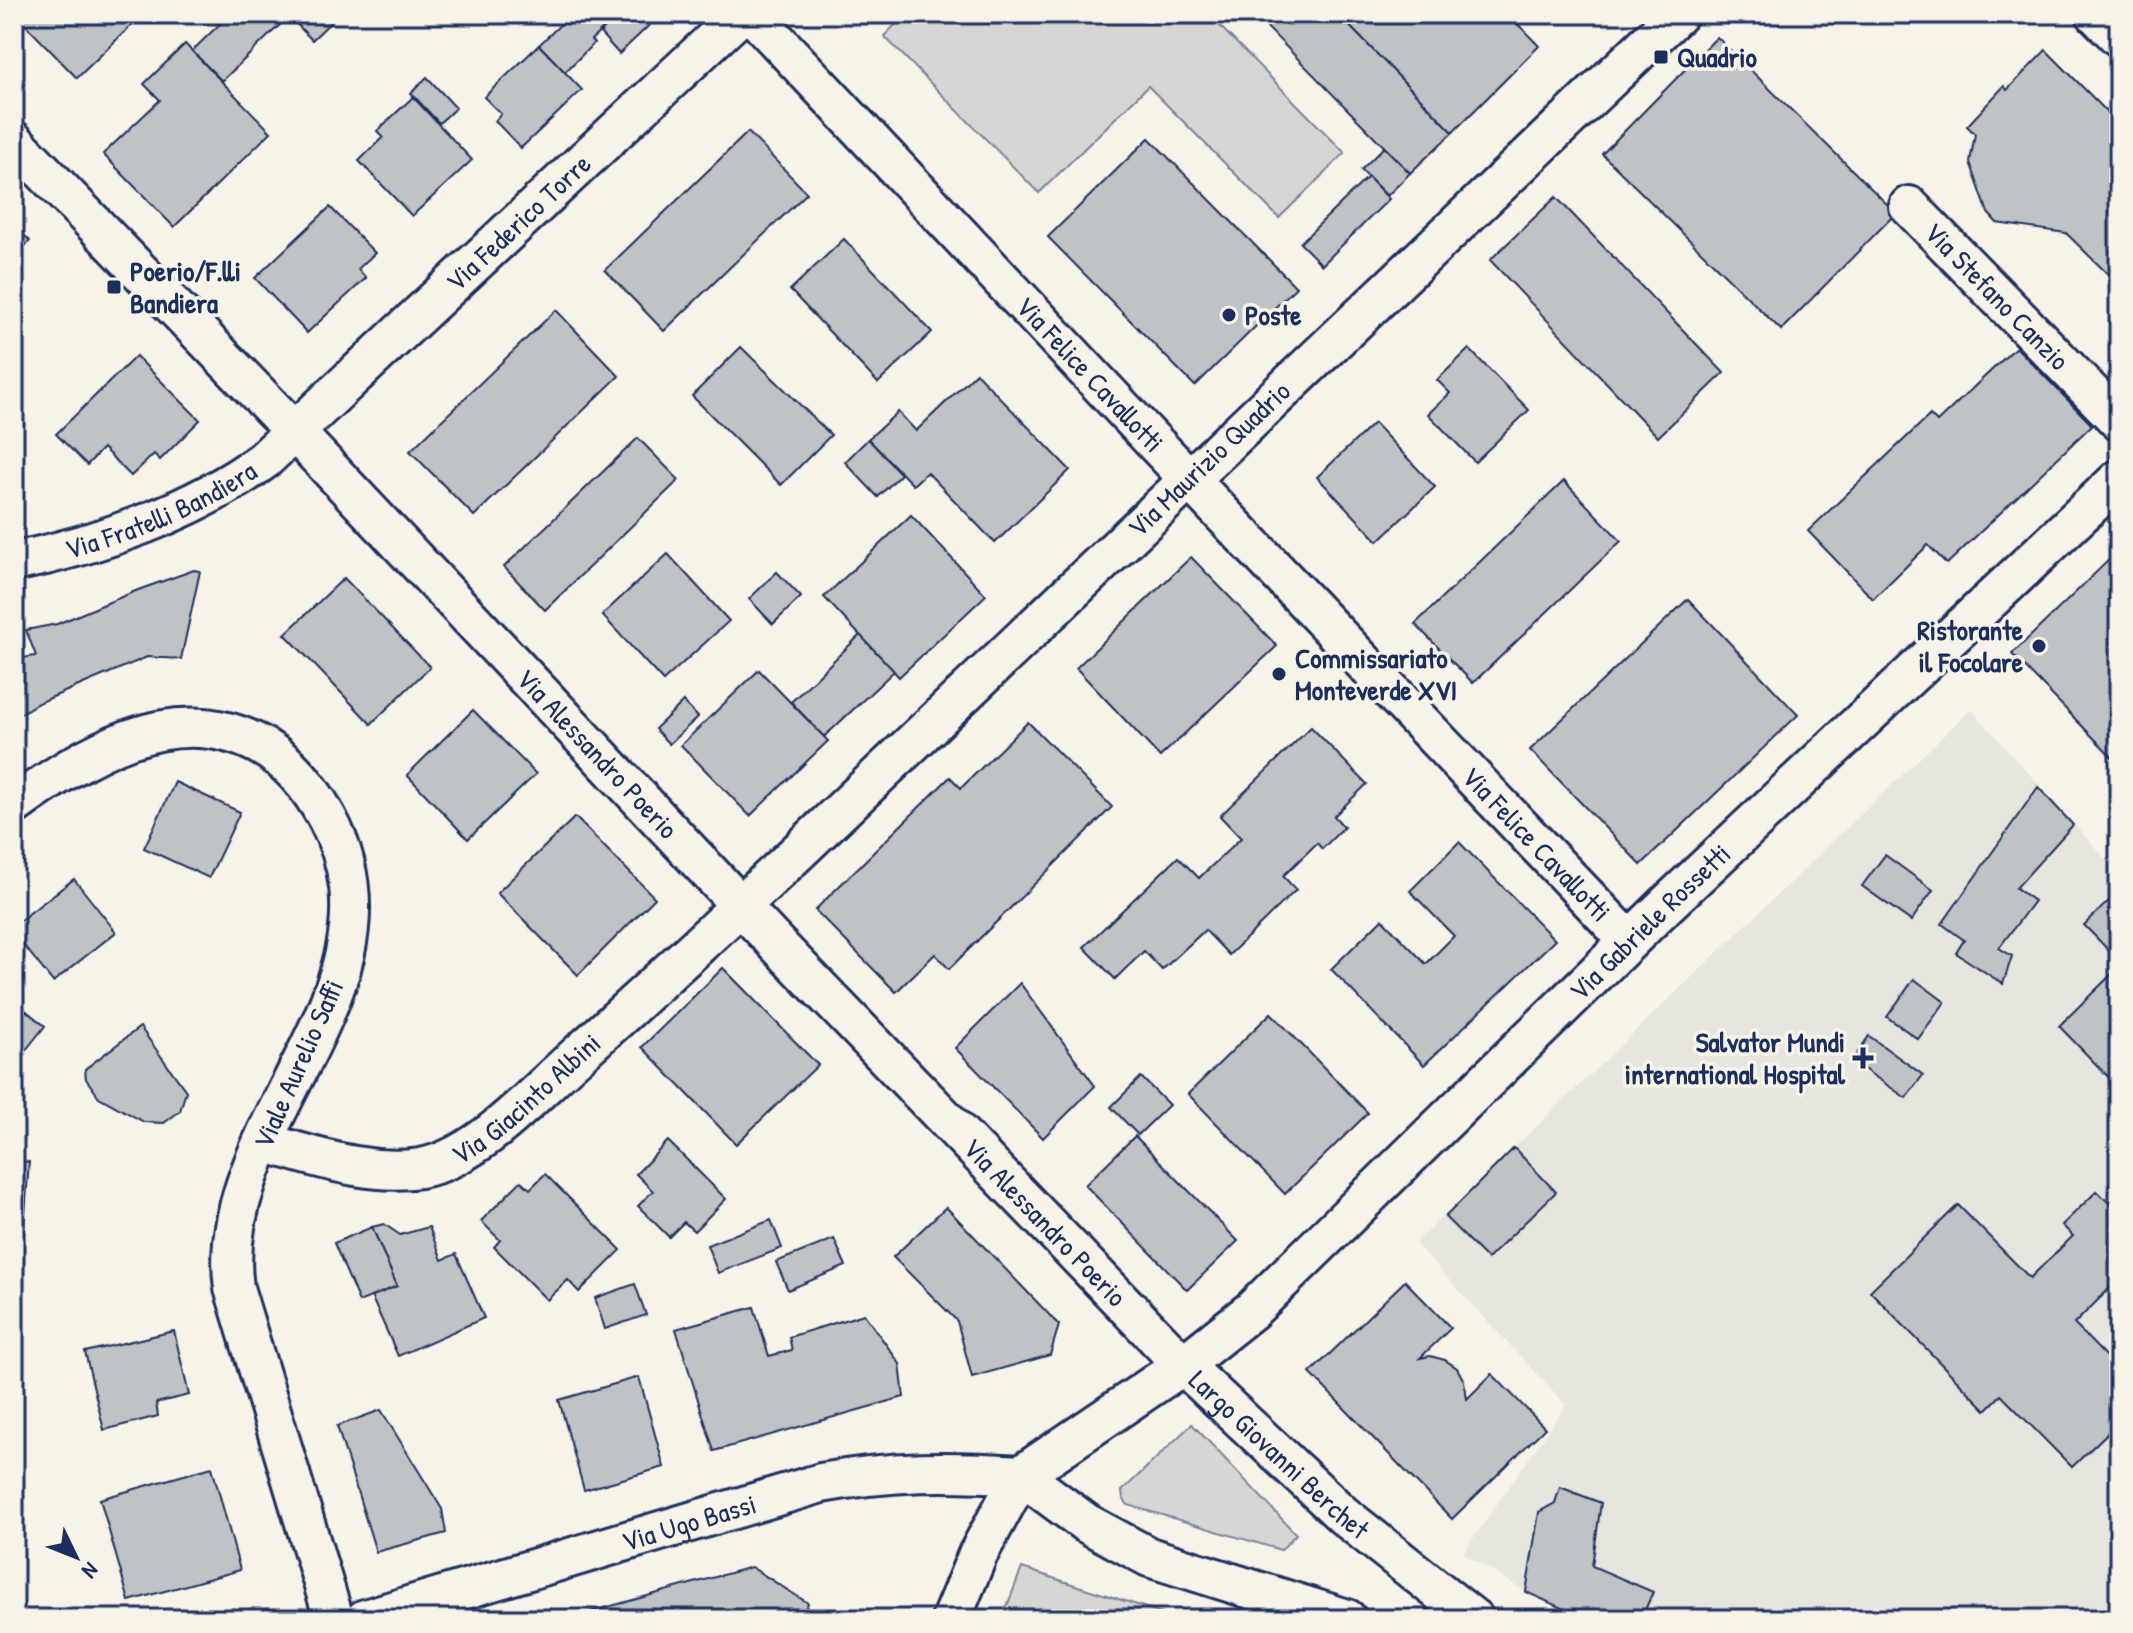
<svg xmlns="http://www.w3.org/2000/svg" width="2133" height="1633" viewBox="0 0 2133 1633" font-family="'Patrick Hand',sans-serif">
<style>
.built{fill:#e6e5de}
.green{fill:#d7d6d4;stroke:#798299;stroke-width:2}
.building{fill:#c0c3c5;stroke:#1b2f5e;stroke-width:2}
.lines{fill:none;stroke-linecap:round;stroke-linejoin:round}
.minor-casing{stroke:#1b2f5e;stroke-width:44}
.minor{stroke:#f7f3e8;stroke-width:38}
.poi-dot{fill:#1b2f5e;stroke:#f7f3e8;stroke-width:3}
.labels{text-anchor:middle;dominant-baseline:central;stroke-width:7;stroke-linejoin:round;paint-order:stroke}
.poi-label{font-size:28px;font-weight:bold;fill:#1b2f5e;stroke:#f7f3e8;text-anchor:start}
.street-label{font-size:28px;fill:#1b2f5e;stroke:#f7f3e8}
</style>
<rect width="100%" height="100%" fill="#f7f3e8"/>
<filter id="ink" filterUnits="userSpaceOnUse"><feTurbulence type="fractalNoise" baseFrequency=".0125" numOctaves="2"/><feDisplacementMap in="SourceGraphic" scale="16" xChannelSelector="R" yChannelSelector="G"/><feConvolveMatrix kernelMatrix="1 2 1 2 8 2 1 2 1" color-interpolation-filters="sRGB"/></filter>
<g filter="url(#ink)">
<path class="built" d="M1971 709 2119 874V1619H1586L1526 1592 1463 1553 1566 1405 1415 1243Z"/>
<g class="green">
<path d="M906 14H1208L1345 153 1279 218 1148 86 1039 193 884 36Z"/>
<path d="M1192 1424 1296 1534 1281 1550 1128 1505 1123 1498 1122 1491Z"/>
<path d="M1022 1568 1181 1619H1002Z"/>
</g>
<g class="building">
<path d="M15 14H135L139 18 77 78Z"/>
<path d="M230 14H333L336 17 312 40 289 16 222 81 192 51Z"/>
<path d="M555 14H619L591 40 594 43 565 72 539 45 563 22Z"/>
<path d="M619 14H661L619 54 600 33Z"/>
<path d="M1254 14H1338L1453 132 1410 173Z"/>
<path d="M1338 14H1508L1539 46 1453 132Z"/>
<path d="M1717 37 1896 213 1781 330 1602 154Z"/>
<path d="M185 44 271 132 174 227 103 154 160 100 144 84Z"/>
<path d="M539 45 582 90 521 148 495 121 501 114 484 97Z"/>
<path d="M2046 50 2119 124V285L2066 233 1997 223 1988 213 1970 162 1975 134 1967 126 2004 86 2007 90Z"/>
<path d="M427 77 456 108 439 123 411 93Z"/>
<path d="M413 97 472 160 412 216 359 161 383 137 377 131Z"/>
<path d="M748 132 807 193 664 331 605 270Z"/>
<path d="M1149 138 1296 287 1195 386 1048 237Z"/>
<path d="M1384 147 1410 173 1387 196 1361 170Z"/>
<path d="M1368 177 1389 199 1322 265 1300 243Z"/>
<path d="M1556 197 1724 373 1658 437 1490 260Z"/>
<path d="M330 207 375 253 358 269 366 278 307 333 255 278Z"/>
<path d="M14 225 30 241 14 256Z"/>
<path d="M844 239 932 332 878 383 790 290Z"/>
<path d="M556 310 619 376 474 516 410 451Z"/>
<path d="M741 347 831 435 781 485 692 396Z"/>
<path d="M2016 347 2092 425 1947 564 1928 545 1873 599 1808 531 1930 415 1937 422Z"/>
<path d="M1469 349 1529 410 1475 462 1428 414 1450 393 1437 380Z"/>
<path d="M136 356 200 420 160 460 154 454 131 476 103 448 87 465 56 434Z"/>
<path d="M976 373 1070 470 995 543 927 472 913 485 868 439 898 412 916 431Z"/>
<path d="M1374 423 1435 487 1378 541 1317 477Z"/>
<path d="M638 438 679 480 545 610 504 567Z"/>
<path d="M868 439 901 474 878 497 845 462Z"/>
<path d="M1564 481 1621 541 1473 683 1415 624Z"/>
<path d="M911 515 986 595 899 677 824 597Z"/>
<path d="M2119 550V764L2012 654Z"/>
<path d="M668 554 729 621 663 681 602 615Z"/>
<path d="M1191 557 1277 646 1160 757 1076 668Z"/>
<path d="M194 570 200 571 181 659 147 657 36 704 14 718V656L16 659 36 656 26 630 57 624 138 590Z"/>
<path d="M777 572 801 597 773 624 749 599Z"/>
<path d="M344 578 430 667 371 724 285 634Z"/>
<path d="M1688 599 1798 715 1641 865 1530 750Z"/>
<path d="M860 635 894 671 824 737 791 702Z"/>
<path d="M759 670 828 741 750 816 681 745Z"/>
<path d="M683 702 698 717 669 744 655 729Z"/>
<path d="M473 710 536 774 468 839 407 775Z"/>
<path d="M1028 722 1112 807 949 969 935 954 896 992 815 910 950 777 961 788Z"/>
<path d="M1311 727 1367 784 1334 816 1344 827 1322 849 1317 843 1283 876 1296 890 1229 955 1205 930 1162 970 1144 951 1115 979 1084 947 1178 857 1199 878 1241 838 1220 816Z"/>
<path d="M175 782 240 812 209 878 144 848Z"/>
<path d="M2038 787 2073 825 2016 888 2034 901 1999 948 2012 956 2003 984 1956 953 1964 940 1942 924Z"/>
<path d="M575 817 655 898 578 975 497 893Z"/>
<path d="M1459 842 1555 940 1424 1065 1331 969 1382 919 1426 964 1454 936 1410 891Z"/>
<path d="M1885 855 1933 890 1911 921 1862 886Z"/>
<path d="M74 879 116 932 53 982 14 933V925Z"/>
<path d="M2119 891V961L2084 925Z"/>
<path d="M2119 967V1088L2059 1026Z"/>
<path d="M723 968 818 1065 736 1144 642 1047Z"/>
<path d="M1914 979 1945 1002 1918 1039 1887 1017Z"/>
<path d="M1020 983 1095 1086 1043 1138 955 1048Z"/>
<path d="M14 1001 45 1026 14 1065Z"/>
<path d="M1271 1013 1368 1113 1285 1194 1188 1094Z"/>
<path d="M140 1027 186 1091 180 1111 164 1123 144 1122 99 1097 86 1079 85 1069Z"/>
<path d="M1869 1036 1923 1075 1906 1098 1852 1061Z"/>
<path d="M1141 1077 1169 1105 1138 1135 1111 1107Z"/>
<path d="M1135 1136 1238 1241 1187 1290 1085 1185Z"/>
<path d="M668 1141 726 1199 694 1231 684 1222 669 1237 638 1206 653 1191 636 1174Z"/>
<path d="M1514 1148 1556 1192 1487 1259 1445 1217Z"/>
<path d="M14 1160 29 1162 19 1292H14Z"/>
<path d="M545 1174 621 1250 579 1292 568 1280 547 1300 494 1247 500 1240 481 1221 521 1181 530 1189Z"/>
<path d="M2097 1191 2119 1213V1283L2117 1281 2074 1324 2119 1370V1422L2072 1467 2001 1395 1986 1410 1870 1291 1958 1205 2030 1278 2073 1236 2062 1225Z"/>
<path d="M946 1207 1059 1325 1050 1355 972 1377 957 1321 893 1257Z"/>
<path d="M771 1220 782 1248 718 1273 707 1245Z"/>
<path d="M384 1224 400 1235 429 1227 442 1260 456 1254 484 1318 398 1356 371 1296 397 1286 372 1227Z"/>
<path d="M372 1227 397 1286 359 1302 334 1243Z"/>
<path d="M834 1239 846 1266 788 1290 776 1262Z"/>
<path d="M1405 1281 1451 1328 1420 1358 1430 1356 1445 1360 1457 1368 1464 1381 1467 1399 1492 1374 1545 1428 1452 1519 1310 1373Z"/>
<path d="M635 1284 646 1315 605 1329 595 1298Z"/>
<path d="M754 1307 769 1356 792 1350 789 1337 864 1314 900 1364 904 1397 714 1451 676 1329Z"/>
<path d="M174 1331 189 1395 156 1403 158 1416 104 1430 85 1352Z"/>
<path d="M639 1377 664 1467 584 1490 559 1400Z"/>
<path d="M381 1410 442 1509 446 1533 376 1552 337 1426Z"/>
<path d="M212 1467 240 1570 129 1601 100 1499Z"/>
<path d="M1560 1487 1601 1503 1592 1566 1653 1592 1641 1619H1586L1526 1592 1539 1512 1555 1503Z"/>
<path d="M751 1567 808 1603 800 1619H565Z"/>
</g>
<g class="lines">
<defs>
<g id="minor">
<path id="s1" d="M752 14 1151 439 1629 941"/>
<path d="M2096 14 2119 37"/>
<path id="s2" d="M14 141 295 432 771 938 1183 1365 1343 1515 1474 1619"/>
<path id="s3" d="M1909 206 2119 421"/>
<path id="s4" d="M14 562C98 545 195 511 264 460L741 14"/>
<path d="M14 805C84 755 172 699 258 744 288 760 311 788 327 818 418 987 210 1124 234 1288L334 1619"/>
<path id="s5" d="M264 1142C313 1157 389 1182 439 1163 488 1145 533 1095 572 1060 649 991 725 921 800 850 1091 570 1384 292 1678 14"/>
<path d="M1021 1475 1086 1523 1149 1557 1347 1619"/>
<path id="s6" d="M365 1619 821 1483C894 1470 948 1470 1021 1475"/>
<path id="s7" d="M951 1619 978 1554 1021 1475 1183 1365 1252 1310 1665 906 2119 479"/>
</g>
</defs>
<use href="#minor" class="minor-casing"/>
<use href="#minor" class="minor"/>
</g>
</g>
<g class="poi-dot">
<rect x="1653" y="49" width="16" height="16" rx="4"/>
<rect x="106" y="279" width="16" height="16" rx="4"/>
<circle cx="1229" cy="315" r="8"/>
<circle cx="2039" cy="646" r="8"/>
<circle cx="1279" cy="674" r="8"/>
<path d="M1859 1046h8v8h8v8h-8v8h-8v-8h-8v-8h8z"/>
</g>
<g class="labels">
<g class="poi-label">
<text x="1677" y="57">Quadrio</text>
<text x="130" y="271">Poerio/F.lli<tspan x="130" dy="32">Bandiera</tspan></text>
<text x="1245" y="315">Poste</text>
<text x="2023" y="630" text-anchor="end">Ristorante<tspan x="2023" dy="32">il Focolare</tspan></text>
<text x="1295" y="658">Commissariato<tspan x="1295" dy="32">Monteverde XVI</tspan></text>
<text x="1845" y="1042" text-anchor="end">Salvator Mundi<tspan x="1845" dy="32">international Hospital</tspan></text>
</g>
<g class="street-label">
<text stroke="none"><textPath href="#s4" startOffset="620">Via Federico Torre</textPath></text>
<text stroke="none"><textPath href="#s3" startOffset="126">Via Stefano Canzio</textPath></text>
<text stroke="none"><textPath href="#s1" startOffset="494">Via Felice Cavallotti</textPath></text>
<text stroke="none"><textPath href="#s5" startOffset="1224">Via Maurizio Quadrio</textPath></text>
<text stroke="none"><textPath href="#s4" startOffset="156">Via Fratelli Bandiera</textPath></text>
<text stroke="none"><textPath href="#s2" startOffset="846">Via Alessandro Poerio</textPath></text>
<text stroke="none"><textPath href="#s1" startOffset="1142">Via Felice Cavallotti</textPath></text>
<text stroke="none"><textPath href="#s7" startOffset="1000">Via Gabriele Rossetti</textPath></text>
<text transform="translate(298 1064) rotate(-66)">Viale Aurelio Saffi</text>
<text stroke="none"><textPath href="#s5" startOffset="288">Via Giacinto Albini</textPath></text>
<text stroke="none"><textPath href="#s2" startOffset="1494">Via Alessandro Poerio</textPath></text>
<text stroke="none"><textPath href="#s2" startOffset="1824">Largo Giovanni Berchet</textPath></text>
<text stroke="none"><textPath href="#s6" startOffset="338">Via Ugo Bassi</textPath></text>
</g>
</g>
<rect width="2133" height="1633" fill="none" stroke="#f7f3e8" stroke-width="48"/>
<rect x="24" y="24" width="2085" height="1585" fill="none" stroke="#1b2f5e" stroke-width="3" filter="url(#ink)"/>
<g transform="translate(76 1557) rotate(133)" stroke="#f7f3e8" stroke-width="6" paint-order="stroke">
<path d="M0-6L14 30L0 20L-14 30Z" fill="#1b2f5e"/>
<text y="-12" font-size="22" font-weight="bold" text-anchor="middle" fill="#1b2f5e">N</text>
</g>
</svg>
